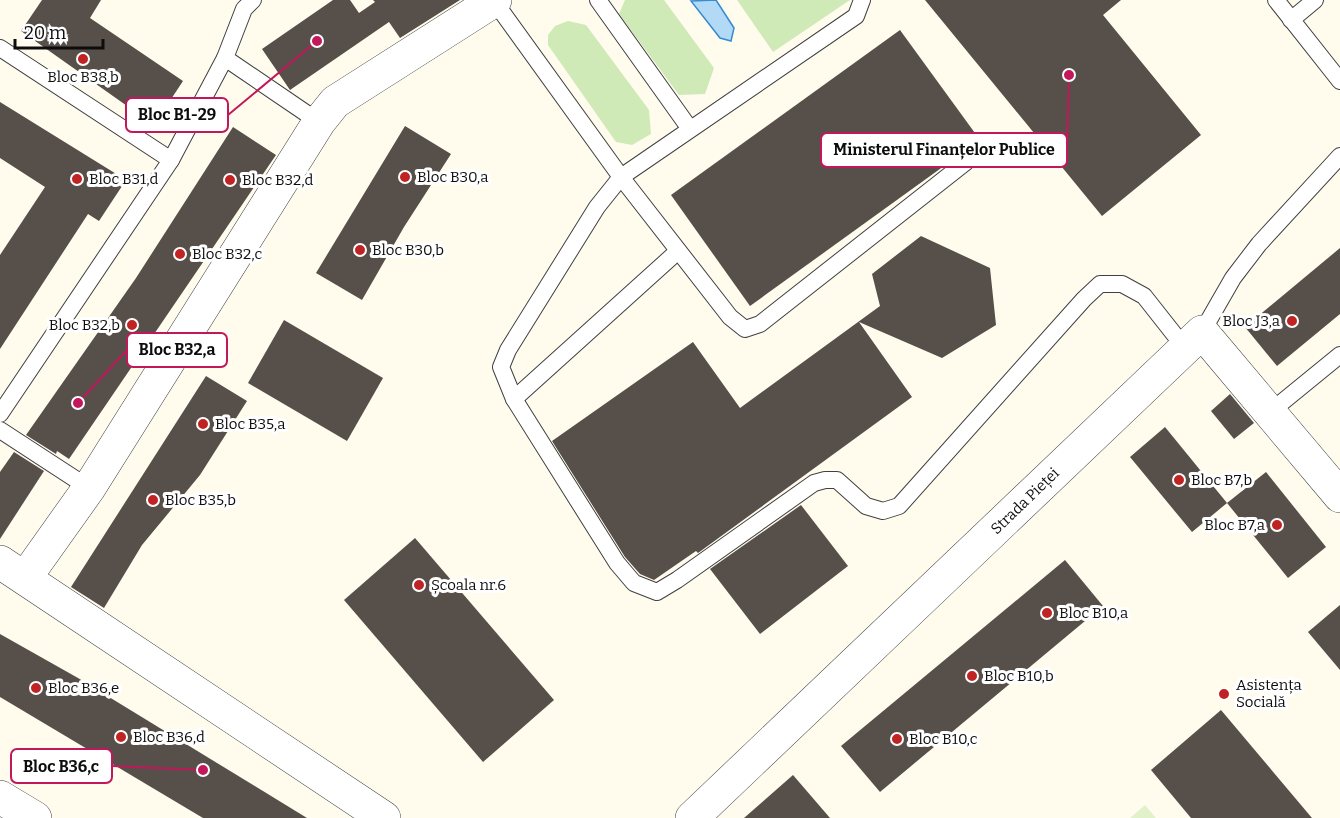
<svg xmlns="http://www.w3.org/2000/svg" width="1340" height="818" viewBox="0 0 1340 818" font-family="Bitter,serif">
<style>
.green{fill:#cfeab7}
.pitch{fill:#e1f1c9}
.water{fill:#b2daf7;stroke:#378ccf;stroke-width:1.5}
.building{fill:#564f4a}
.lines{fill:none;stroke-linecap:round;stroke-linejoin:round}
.service-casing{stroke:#404040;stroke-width:18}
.minor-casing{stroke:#404040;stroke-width:34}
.service{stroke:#fff;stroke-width:16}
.minor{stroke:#fff;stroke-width:33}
.poi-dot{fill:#c02324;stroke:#fff;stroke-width:2}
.labels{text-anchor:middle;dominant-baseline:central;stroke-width:6;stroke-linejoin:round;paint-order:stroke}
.poi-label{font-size:15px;fill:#0d0d0d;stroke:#fff;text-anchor:start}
.street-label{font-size:15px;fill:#0d0d0d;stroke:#fff}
.leader{fill:none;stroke:#c2185b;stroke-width:2}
.callout-dot{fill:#c2185b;stroke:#fff;stroke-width:2}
.callout{fill:#fff;stroke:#c2185b;stroke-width:2}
.callout-label{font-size:16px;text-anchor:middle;font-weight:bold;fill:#0d0d0d}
</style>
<rect width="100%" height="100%" fill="#fffcee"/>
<g class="green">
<path d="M625 0H664L714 68 705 94 679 95 619 14Z"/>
<path d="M737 0H850L773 52Z"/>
<path d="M568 21 586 25 649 110 651 134 632 145 616 142 548 45V35L555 26Z"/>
</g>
<path class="pitch" d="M1145 805 1156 818H1130Z"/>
<path class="water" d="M716 0 734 28 731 41 720 38 691 1Z"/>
<g class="building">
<path d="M42 0H101L90 18 183 81 154 125 21 31Z"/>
<path d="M333 0H350L359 13 375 2 373 0H460L400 38 389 22 290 90 262 49Z"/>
<path d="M925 0H1121L1103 15 1201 135 1102 216Z"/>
<path d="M900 30 980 140 750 306 671 195Z"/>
<path d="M0 102 126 180 99 221 88 214 0 349V255L45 187 0 158Z"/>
<path d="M405 126 451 154 404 227 362 300 316 273Z"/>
<path d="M233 127 276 155 69 459 57 451 56 454 26 435 136 278Z"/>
<path d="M921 236 990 268 996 325 942 358 859 322 912 397 698 553 696 551 654 580 640 574 625 557 552 441 693 342 740 408 880 306 872 274Z"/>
<path d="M1340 248V314L1277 366 1245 327Z"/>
<path d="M284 320 383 378 347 441 248 383Z"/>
<path d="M206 376 247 401 200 475 142 545 104 608 71 587Z"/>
<path d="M1230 394 1254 423 1234 439 1211 411Z"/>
<path d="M1165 427 1227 503 1192 532 1130 457Z"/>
<path d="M14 452 44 471 0 539V472Z"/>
<path d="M1266 472 1326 547 1288 578 1227 503Z"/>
<path d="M801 505 848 566 760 634 710 569Z"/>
<path d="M415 538 554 700 483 762 344 600Z"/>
<path d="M1065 560 1103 606 880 792 841 746Z"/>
<path d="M1340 605V670L1308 632Z"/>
<path d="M0 634 78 678 307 818H203L0 697Z"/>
<path d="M1221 710 1312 818H1191L1151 770Z"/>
<path d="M793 775 830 818H744Z"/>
</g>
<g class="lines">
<defs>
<g id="service">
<path d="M253 0 244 9 225 58 319 122"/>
<path d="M598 0 690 129"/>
<path d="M862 0 856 16 621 177 597 207 508 350 501 367 514 399 617 563 634 583 657 592 677 580 814 483 825 480H837L866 506 883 511 899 506 1084 299 1100 284H1122L1144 296 1185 348"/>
<path d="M1276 0 1340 81"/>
<path d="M494 1 621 177 730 317 745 329 760 324 966 162"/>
<path d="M1291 20 1315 0"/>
<path d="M0 48 171 160 0 414"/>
<path d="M171 160 225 58"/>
<path d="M1202 332 1233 278 1259 244 1340 156"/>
<path d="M514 399 678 251"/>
<path d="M1270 412 1340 355"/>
<path d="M0 430 89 488"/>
</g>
<g id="minor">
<path d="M0 562 384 818"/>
<path d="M25 578 89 488 319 122 335 102 495 0"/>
<path d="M0 797 35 818"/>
<path d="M692 818 1202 332 1340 496"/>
</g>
</defs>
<use href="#service" class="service-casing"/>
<use href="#minor" class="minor-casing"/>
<use href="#service" class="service"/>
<use href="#minor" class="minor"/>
</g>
<g class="poi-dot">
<circle cx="83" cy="59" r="6"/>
<circle cx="405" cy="177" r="6"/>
<circle cx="77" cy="179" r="6"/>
<circle cx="230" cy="180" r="6"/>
<circle cx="360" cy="250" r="6"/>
<circle cx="180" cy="254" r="6"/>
<circle cx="1292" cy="321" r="6"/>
<circle cx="132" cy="325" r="6"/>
<circle cx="203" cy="424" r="6"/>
<circle cx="1179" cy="480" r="6"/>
<circle cx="153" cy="500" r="6"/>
<circle cx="1277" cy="525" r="6"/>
<circle cx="419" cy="585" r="6"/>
<circle cx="1047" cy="613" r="6"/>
<circle cx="972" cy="676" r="6"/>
<circle cx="36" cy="688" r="6"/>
<circle cx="1224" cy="694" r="6"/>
<circle cx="121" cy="737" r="6"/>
<circle cx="897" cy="739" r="6"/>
</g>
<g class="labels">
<g class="poi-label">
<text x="83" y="77" text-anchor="middle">Bloc B38,b</text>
<text x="417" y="177">Bloc B30,a</text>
<text x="89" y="179">Bloc B31,d</text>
<text x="242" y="180">Bloc B32,d</text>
<text x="372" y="250">Bloc B30,b</text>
<text x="192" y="254">Bloc B32,c</text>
<text x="1280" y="321" text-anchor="end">Bloc J3,a</text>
<text x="120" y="325" text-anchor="end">Bloc B32,b</text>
<text x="215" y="424">Bloc B35,a</text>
<text x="1191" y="480">Bloc B7,b</text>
<text x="165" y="500">Bloc B35,b</text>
<text x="1265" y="525" text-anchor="end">Bloc B7,a</text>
<text x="431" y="585">Școala nr.6</text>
<text x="1059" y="613">Bloc B10,a</text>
<text x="984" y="676">Bloc B10,b</text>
<text x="1236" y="685">Asistența<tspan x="1236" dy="17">Socială</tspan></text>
<text x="48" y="688">Bloc B36,e</text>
<text x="133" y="737">Bloc B36,d</text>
<text x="909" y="739">Bloc B10,c</text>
</g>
<g class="street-label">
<text transform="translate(1025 501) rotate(-44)">Strada Pieței</text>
</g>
</g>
<path class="leader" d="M317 41L228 115M1069 75L1067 150M78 403L127 350M203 770L112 766"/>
<g class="callout-dot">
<circle cx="317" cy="41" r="6"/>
<circle cx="1069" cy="75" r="6"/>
<circle cx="78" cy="403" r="6"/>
<circle cx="203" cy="770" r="6"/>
</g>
<g class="callout">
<rect x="126" y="98" width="102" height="34" rx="6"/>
<rect x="821" y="133" width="246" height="34" rx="6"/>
<rect x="127" y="333" width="100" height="34" rx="6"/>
<rect x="11" y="749" width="101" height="34" rx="6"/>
</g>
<g class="callout-label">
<text x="177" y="120">Bloc B1-29</text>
<text x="944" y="155">Ministerul Finanțelor Publice</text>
<text x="177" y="355">Bloc B32,a</text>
<text x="61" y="772">Bloc B36,c</text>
</g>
<path d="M15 39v9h88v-9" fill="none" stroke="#0d0d0d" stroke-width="3"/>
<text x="24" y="39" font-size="18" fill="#0d0d0d" stroke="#ffffff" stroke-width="4.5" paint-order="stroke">20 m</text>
</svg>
